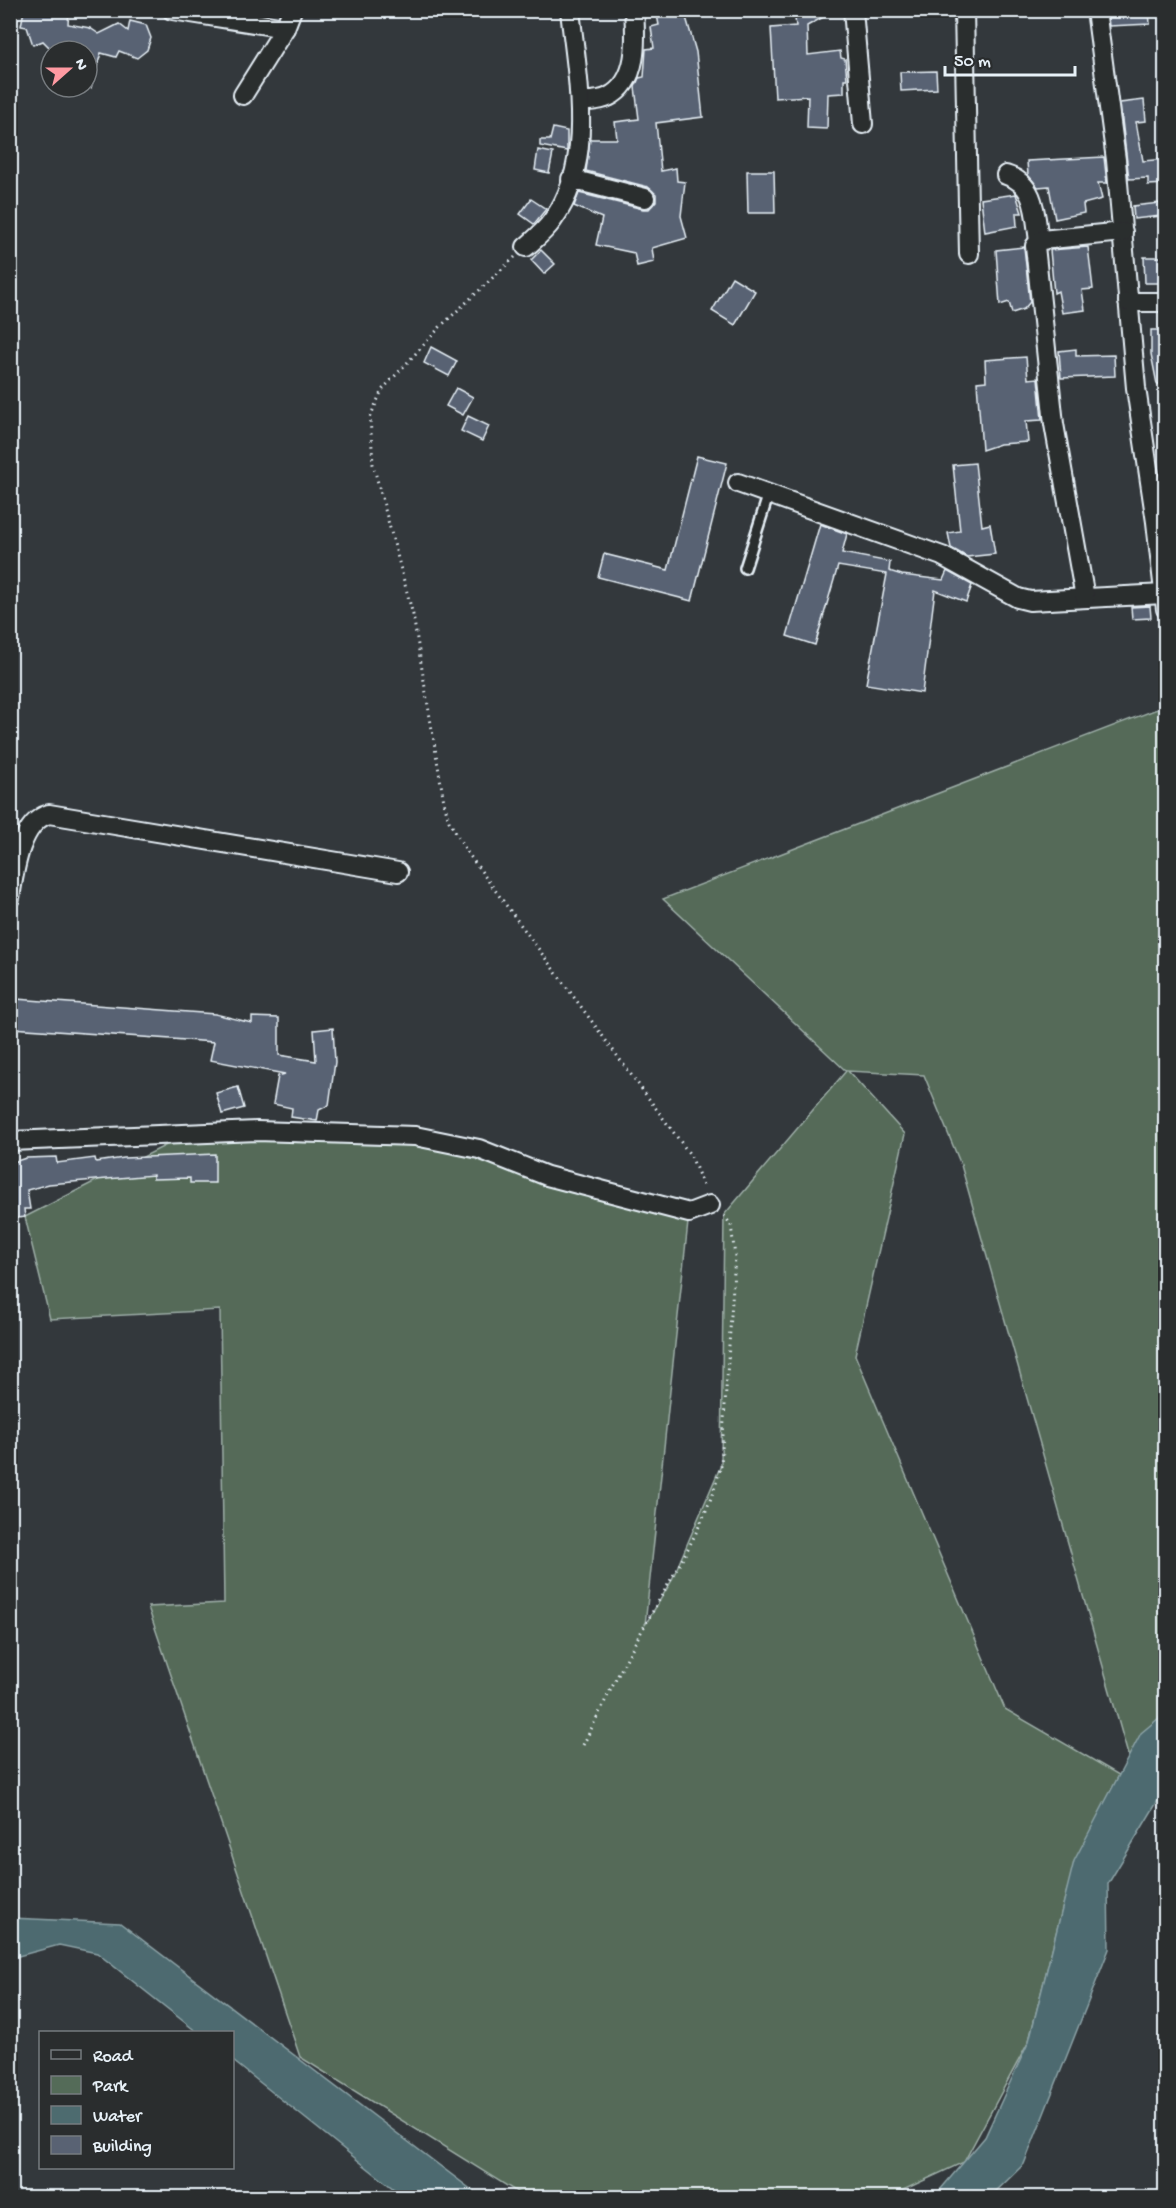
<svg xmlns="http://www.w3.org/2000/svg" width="1176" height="2208" viewBox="0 0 1176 2208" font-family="'Gochi Hand',sans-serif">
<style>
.green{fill:#546b58;stroke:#9eaea8;stroke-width:1.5}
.water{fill:#4d6b6f;stroke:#8ba1a6;stroke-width:1.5}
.building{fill:#596273;stroke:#e8f1f8;stroke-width:1.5}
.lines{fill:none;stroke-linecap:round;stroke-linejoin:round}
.service-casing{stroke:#e8f1f8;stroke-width:14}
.minor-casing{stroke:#e8f1f8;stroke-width:22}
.path{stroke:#e8f1f8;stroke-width:3;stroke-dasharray:1.5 4.5;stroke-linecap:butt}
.service{stroke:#2a2d2e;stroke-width:9}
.minor{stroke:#2a2d2e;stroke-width:18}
</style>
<rect width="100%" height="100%" fill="#33383c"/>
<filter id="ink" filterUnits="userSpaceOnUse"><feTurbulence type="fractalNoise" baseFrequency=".0167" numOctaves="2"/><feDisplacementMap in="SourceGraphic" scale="12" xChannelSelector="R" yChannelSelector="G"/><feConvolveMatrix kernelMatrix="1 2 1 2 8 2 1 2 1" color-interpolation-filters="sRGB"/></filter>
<g filter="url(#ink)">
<path class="green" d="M1165 706 1166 1735 1134 1776 961 1165 924 1075 848 1071 905 1134 855 1355 1005 1709 1119 1775 1067 1890 1029 2041 964 2162 888 2197H525L300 2057 148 1607 224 1603 220 1310 50 1319 25 1217 190 1133 444 1141 689 1213 645 1625 671 1582 721 1465 724 1215 846 1071 663 899Z"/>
<g class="water">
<path d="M1165 1713V1789L1108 1884 1109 1949 1024 2164 990 2197H934L985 2137 1029 2041 1074 1861 1141 1733Z"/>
<path d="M11 1918 120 1923 481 2197H404L233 2061 232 2032H197L97 1953 59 1945 11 1958Z"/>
</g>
<g class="building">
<path d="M24 10H69L68 24 90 28 99 34 119 24 128 31 130 21 146 25 151 38 147 50 137 58 119 51 116 57 101 53 91 88 87 87V51H69L70 44 51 49 43 41 33 45 27 27 21 26Z"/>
<path d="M656 10H684L696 52 703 117 656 123 661 171 676 168 677 181 685 182 681 216 687 238 652 248 654 262 637 266 634 253 596 245 602 218 574 206 579 193 643 209H649L656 201V194L648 187 586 171 590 139H617L615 122 639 119 635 87 639 78 644 77 646 49 654 48 651 27 659 25Z"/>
<path d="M794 10H836L807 26 808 55 840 51 841 58 845 59 847 79H844V93L828 94 827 129 807 128 808 96 775 98 771 28 796 26Z"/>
<path d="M1107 10H1149L1150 24 1109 26Z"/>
<path d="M936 71 937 89 901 91 900 72Z"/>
<path d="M1144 100 1146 121 1136 122 1143 161 1166 159V184L1148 185V178L1129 179 1120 103Z"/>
<path d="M553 128 567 131V151L540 146V140H550Z"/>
<path d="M538 150 553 153 549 173 535 170Z"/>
<path d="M1104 157 1107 183H1098L1102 199 1083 204 1084 213 1055 219 1049 186 1038 187 1028 175 1027 161Z"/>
<path d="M747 171H774L775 213H748Z"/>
<path d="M1016 194 1022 213H1016L1017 226 985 232 981 199Z"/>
<path d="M531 199 546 209 534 224 520 214Z"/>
<path d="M1160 203 1161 216 1134 219 1133 206Z"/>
<path d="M1024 247 1030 302 1024 309 1012 313 1009 302 1000 305 996 250Z"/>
<path d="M1088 247 1093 289 1082 290 1085 310 1062 313 1058 291 1054 293 1050 250Z"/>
<path d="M541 250 555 264 544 274 531 260Z"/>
<path d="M1144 257H1166V283H1145Z"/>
<path d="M732 277 755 291 735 325 712 311Z"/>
<path d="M1151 330H1166V384H1157L1151 354Z"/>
<path d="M431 347 457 361 449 376 424 363Z"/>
<path d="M1076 349V356L1114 355 1115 376 1061 378 1059 351Z"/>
<path d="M1026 357 1028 379 1038 378 1042 420 1026 421 1028 442 1000 444 982 450 977 382 986 381 985 360Z"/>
<path d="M456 388 473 397 463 415 446 406Z"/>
<path d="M468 416 489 426 482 441 461 431Z"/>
<path d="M697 456 727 463 692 601 598 577 604 554 668 570Z"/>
<path d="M975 463 982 526 990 524 995 554 967 557 951 548 948 533 960 531 953 465Z"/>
<path d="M820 524 847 534 842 553 890 562 889 571 902 575 943 580 947 571 972 585 966 602 935 590 922 693 866 684 887 574 838 566 815 645 787 636Z"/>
<path d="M1150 606 1151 618 1132 619 1131 607Z"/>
<path d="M16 999 215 1014 252 1023V1017L279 1018V1055L316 1061 314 1030 333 1028 335 1062 329 1105 319 1110 317 1121 291 1117 292 1108 273 1104 278 1076 285 1074 210 1060 214 1042 12 1028Z"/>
<path d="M238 1087 244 1108 222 1114 216 1093Z"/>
<path d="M215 1154V1183H190V1178L153 1179V1175L49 1184 27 1190 30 1209H24L25 1217 10 1219V1163L26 1158 56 1157 57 1163 95 1158 96 1162 124 1158Z"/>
</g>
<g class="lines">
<defs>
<path id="service" d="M745 568 769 493"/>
<g id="minor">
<path d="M172 10 285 28"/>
<path d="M853 10 863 124"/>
<path d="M964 10 969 254"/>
<path d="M1096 10 1116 160 1136 388 1156 522 1166 609"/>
<path d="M243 95 285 28 292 10"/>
<path d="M580 102C588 101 601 101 608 97 639 82 636 39 634 10"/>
<path d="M1006 175C1036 184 1035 214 1039 241"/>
<path d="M571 179 645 198"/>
<path d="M526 247C535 239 545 231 552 221 596 163 577 77 570 10"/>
<path d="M1128 302H1166"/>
<path d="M738 483 942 556 1018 598 1030 601 1164 594"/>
<path d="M1085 598 1054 424 1035 246 1041 240 1123 232"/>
<path d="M10 898C14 872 20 822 49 814L398 872"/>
<path d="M10 1141 257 1131 415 1136 479 1149 547 1176 689 1213 710 1205"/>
</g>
</defs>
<use href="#service" class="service-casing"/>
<use href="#minor" class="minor-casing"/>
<g class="path">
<path d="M515 257 441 326 382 390 370 417 373 464 413 615 444 802 449 821 467 852 691 1156 704 1188"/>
<path d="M583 1745C603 1706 622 1665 644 1627 673 1574 707 1524 721 1465L735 1256 731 1225 723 1214"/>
</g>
<use href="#service" class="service"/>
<use href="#minor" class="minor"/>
</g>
</g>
<rect width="1176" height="2208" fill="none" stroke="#2a2d2e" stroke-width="36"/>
<rect x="18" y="18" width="1140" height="2172" fill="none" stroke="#e8f1f8" stroke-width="2" filter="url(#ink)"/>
<rect x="39" y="2031" width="195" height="138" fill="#2a2d2e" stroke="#767b7f" stroke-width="1.5"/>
<rect x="51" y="2050" width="30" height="9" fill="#2a2d2e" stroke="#767b7f" stroke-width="1.5"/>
<text x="93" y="2061" font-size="18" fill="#e8f1f8">Road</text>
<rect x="51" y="2076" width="30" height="18" fill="#546b58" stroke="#767b7f" stroke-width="1.5"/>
<text x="93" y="2091" font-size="18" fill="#e8f1f8">Park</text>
<rect x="51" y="2106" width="30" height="18" fill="#4d6b6f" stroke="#767b7f" stroke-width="1.5"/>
<text x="93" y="2121" font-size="18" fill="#e8f1f8">Water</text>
<rect x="51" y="2136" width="30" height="18" fill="#596273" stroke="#767b7f" stroke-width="1.5"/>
<text x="93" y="2151" font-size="18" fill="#e8f1f8">Building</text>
<g transform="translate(69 69) rotate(69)"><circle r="28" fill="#2a2d2e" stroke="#767b7f" stroke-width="1.5"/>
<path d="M0-4.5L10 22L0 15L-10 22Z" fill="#ff9aa2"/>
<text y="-9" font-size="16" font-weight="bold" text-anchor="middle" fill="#e8f1f8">N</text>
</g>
<path d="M945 66v9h130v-9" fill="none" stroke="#e8f1f8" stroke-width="3"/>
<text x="954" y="66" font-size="18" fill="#e8f1f8" stroke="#2a2d2e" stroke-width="4.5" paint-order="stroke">50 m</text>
</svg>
